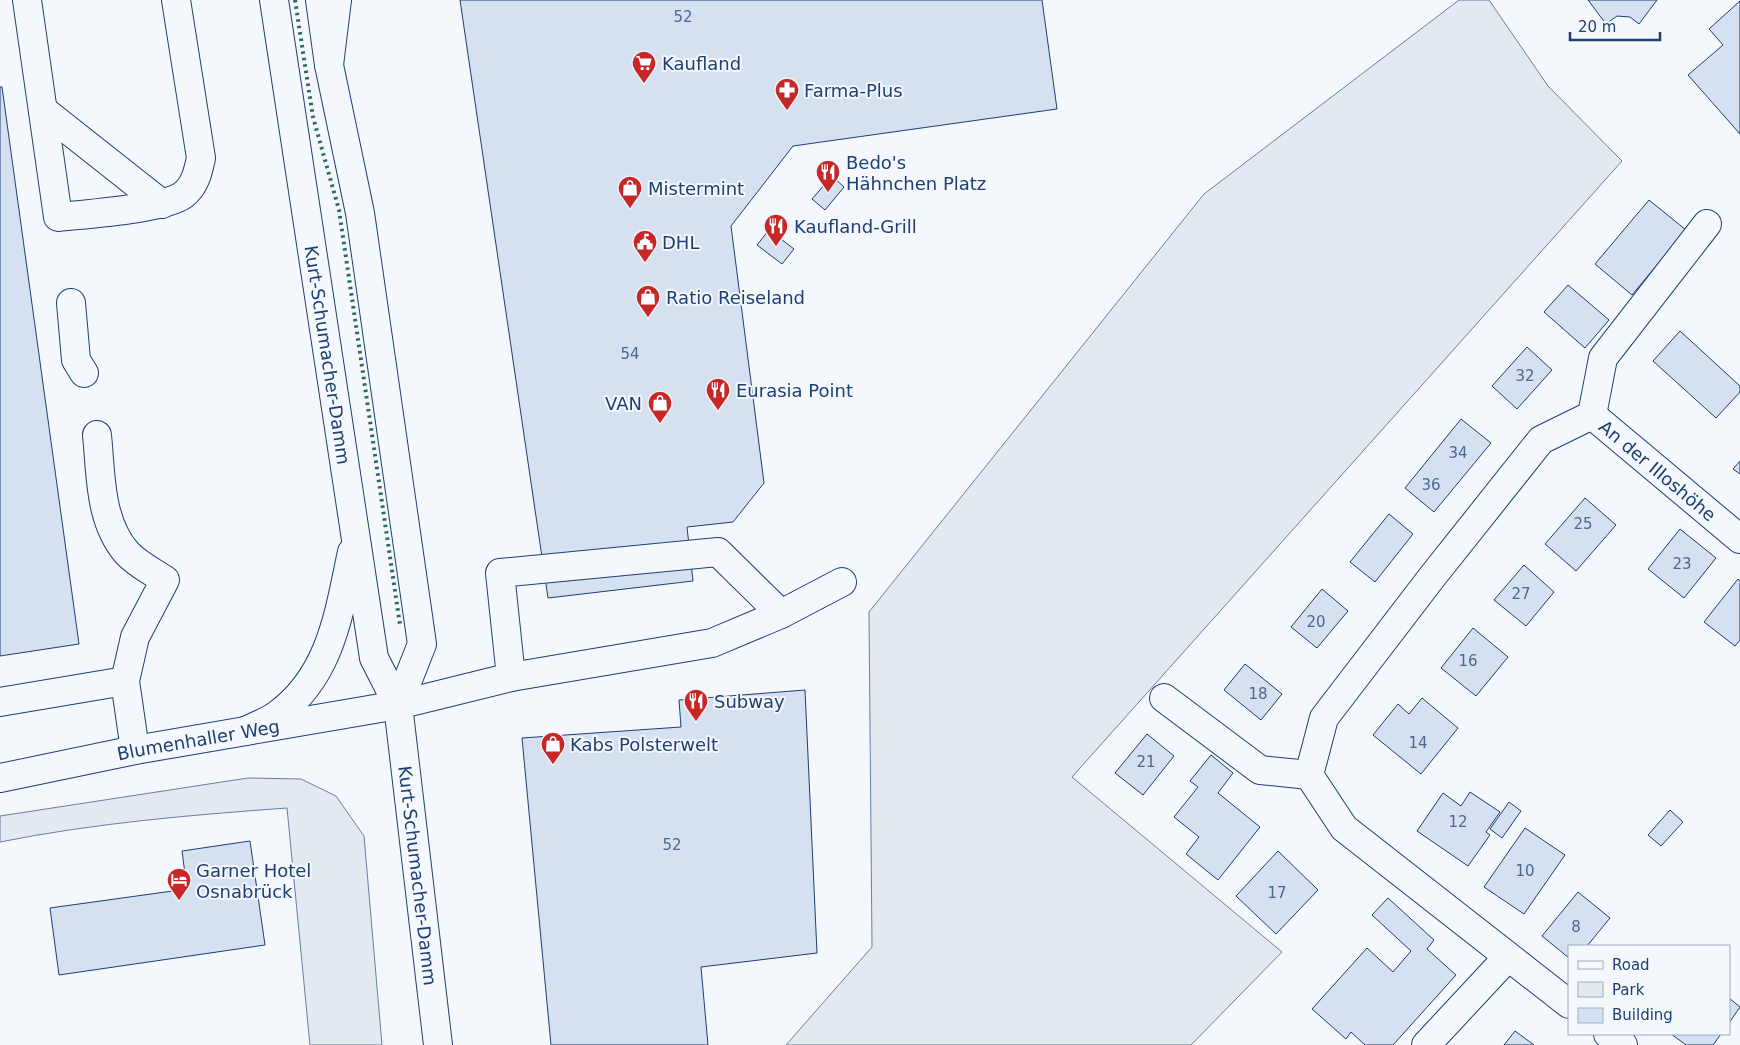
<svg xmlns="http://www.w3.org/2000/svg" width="1740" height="1045" viewBox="0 0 1740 1045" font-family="'DejaVu Sans',sans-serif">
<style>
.green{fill:#e3e9f0;stroke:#687fa3}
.building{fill:#d5e0f0;stroke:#1d3f73}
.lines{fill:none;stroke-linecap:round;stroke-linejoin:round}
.minor-casing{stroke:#1d3f73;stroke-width:30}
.major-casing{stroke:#1d3f73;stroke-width:30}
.highway-casing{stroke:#1d3f73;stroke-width:30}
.minor{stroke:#f4f7fb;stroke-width:28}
.major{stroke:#f4f7fb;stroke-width:28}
.highway{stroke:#f4f7fb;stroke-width:28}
.hedge{stroke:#2c6c60;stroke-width:4;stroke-dasharray:2.5 4;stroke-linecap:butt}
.labels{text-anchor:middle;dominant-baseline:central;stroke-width:4;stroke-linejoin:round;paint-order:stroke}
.number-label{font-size:15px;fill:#4b6792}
.poi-label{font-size:18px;fill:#1d3f73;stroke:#f4f7fb;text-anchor:start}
.street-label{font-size:18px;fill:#1d3f73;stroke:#f4f7fb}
</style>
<rect width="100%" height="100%" fill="#f4f7fb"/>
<g class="green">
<path d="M1459 0H1489L1548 86 1622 161 1072 777 1282 952 1191 1045H786L872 947 869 612 1204 194Z"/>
<path d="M248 778 301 779 336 796 364 836 382 1045H310L287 808C191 815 95 823 0 842V816Z"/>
</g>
<g class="building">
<path d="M460 0H1042L1057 109 793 146 731 226 764 483 733 522 687 527 693 581 548 598Z"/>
<path d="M1588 0H1657L1639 24 1630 17 1617 16 1606 24Z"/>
<path d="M1740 1V134L1688 75 1723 45 1709 29Z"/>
<path d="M0 87H2L79 644 0 656Z"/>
<path d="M832 176 844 187 825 210 812 199Z"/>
<path d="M1649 200 1686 230 1632 295 1595 264Z"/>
<path d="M769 230 794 249 782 264 757 245Z"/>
<path d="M1568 285 1609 320 1585 348 1544 312Z"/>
<path d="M1680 331 1740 386V392L1716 418 1653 361Z"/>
<path d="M1527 347 1552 370 1517 409 1492 386Z"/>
<path d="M1461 419 1491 443 1434 512 1405 488Z"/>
<path d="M1740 461V474L1733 469Z"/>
<path d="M1585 498 1616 525 1576 571 1545 544Z"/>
<path d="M1389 514 1413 534 1375 582 1350 562Z"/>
<path d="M1680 529 1716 558 1684 598 1648 569Z"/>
<path d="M1524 565 1554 592 1526 626 1494 600Z"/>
<path d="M1738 579 1740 581V640L1735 646 1704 622Z"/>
<path d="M1322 589 1348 611 1317 648 1291 627Z"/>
<path d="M1473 628 1508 657 1476 696 1441 668Z"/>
<path d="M1245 664 1282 694 1261 720 1224 690Z"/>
<path d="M805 690 817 953 701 967 708 1045H551L522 738 681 727 679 700Z"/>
<path d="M1422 698 1458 728 1421 774 1373 735 1398 704 1409 714Z"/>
<path d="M1147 734 1174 756 1143 795 1115 773Z"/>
<path d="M1211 755 1233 773 1218 793 1260 827 1218 880 1186 854 1199 837 1174 817 1198 787 1190 781Z"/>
<path d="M1470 792 1500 812 1486 832 1490 835 1468 866 1417 831 1443 793 1461 806Z"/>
<path d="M1509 802 1521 811 1502 838 1490 829Z"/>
<path d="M1670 810 1683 822 1661 846 1648 835Z"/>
<path d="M1525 828 1565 855 1524 914 1484 887Z"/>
<path d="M250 841 265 945 59 975 50 908 187 889 182 851Z"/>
<path d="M1278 851 1318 890 1276 934 1236 896Z"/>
<path d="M1578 892 1610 918 1587 946H1569V958L1542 936Z"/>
<path d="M1388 898 1434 940 1427 949 1456 975 1393 1045H1365L1351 1032 1346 1039 1312 1009 1367 948 1393 972 1411 951 1372 915Z"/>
<path d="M1729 998 1740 1007 1729 1023Z"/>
<path d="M1515 1031 1534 1045H1504Z"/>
<path d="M1671 1034H1721L1713 1045H1686Z"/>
</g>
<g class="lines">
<defs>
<g id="minor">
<path d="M27 0 58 217C85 214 164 209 183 195 195 186 198 172 201 158L176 0"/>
<path d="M43 110 162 204"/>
<path d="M71 303 76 360 84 373"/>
<path d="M1592 415 1603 358 1707 224"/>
<path id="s1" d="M1592 415 1740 539"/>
<path d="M97 435C101 474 99 521 127 553 137 564 153 572 165 580L135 637 125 681 135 750"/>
<path d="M511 677 500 573 718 552 781 614"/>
<path d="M1164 698 1260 770 1309 775"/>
<path d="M0 702 125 681"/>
<path id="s2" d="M0 778 135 750 398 705 511 677 712 643 781 614 842 582"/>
<path d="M1569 1004 1344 828 1309 775 1324 718 1432 577 1541 440 1592 415"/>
<path d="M1608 1034 1623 1045"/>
<path d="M1426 1045 1507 958"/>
</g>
<g id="major">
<path id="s3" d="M274 0 374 658 398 705 438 1045"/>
<path d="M320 0 329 65 360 213 422 644 398 705"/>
<path d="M245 731C256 726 267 722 277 715 331 676 339 613 352 552"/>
</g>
<path id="highway" d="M329 65 337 0"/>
</defs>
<use href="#minor" class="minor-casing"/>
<use href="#major" class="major-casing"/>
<use href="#highway" class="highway-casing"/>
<use href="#minor" class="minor"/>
<use href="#major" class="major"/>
<use href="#highway" class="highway"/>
<path class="hedge" d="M295 0 313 117 339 210 400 625"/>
</g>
<defs>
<symbol id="supermarket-pin" viewBox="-11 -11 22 30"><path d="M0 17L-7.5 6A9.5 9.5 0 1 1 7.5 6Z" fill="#c62828" stroke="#f4f7fb"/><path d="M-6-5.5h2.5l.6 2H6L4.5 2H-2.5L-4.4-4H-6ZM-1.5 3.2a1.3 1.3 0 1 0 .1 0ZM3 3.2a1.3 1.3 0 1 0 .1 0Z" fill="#fff"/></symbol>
<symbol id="pharmacy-pin" viewBox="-11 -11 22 30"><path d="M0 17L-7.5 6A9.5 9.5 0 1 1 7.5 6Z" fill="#c62828" stroke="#f4f7fb"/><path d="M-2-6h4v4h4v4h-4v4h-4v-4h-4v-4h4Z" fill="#fff"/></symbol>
<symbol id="restaurant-pin" viewBox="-11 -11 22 30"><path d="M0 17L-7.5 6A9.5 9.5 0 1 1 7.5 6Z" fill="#c62828" stroke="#f4f7fb"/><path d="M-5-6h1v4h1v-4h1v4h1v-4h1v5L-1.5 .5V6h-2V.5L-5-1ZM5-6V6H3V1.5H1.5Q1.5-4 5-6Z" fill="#fff"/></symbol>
<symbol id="shop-pin" viewBox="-11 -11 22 30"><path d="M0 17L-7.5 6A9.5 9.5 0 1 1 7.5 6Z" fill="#c62828" stroke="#f4f7fb"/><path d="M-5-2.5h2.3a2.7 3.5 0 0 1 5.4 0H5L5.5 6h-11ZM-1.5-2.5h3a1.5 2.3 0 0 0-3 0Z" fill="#fff"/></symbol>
<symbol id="civic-pin" viewBox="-11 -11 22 30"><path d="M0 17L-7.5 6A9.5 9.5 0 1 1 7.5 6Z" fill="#c62828" stroke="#f4f7fb"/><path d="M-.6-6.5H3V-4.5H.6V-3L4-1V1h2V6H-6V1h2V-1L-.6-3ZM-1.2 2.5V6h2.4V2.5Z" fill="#fff"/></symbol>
<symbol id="hotel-pin" viewBox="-11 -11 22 30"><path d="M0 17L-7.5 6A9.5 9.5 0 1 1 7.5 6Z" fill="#c62828" stroke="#f4f7fb"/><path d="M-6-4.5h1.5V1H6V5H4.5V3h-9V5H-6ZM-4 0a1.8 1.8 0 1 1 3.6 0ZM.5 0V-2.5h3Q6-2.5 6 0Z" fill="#fff"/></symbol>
</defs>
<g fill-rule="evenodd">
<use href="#supermarket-pin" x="630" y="49" width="28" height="38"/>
<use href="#pharmacy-pin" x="773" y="76" width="28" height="38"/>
<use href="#restaurant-pin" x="814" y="158" width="28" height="38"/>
<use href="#shop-pin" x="616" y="174" width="28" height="38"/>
<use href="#restaurant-pin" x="762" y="212" width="28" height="38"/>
<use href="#civic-pin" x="631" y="228" width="28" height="38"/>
<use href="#shop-pin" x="634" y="283" width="28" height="38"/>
<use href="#restaurant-pin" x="704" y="376" width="28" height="38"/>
<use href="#shop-pin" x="646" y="389" width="28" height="38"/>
<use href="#restaurant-pin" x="682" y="687" width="28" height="38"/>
<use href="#shop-pin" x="539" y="730" width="28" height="38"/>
<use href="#hotel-pin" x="165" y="866" width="28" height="38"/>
</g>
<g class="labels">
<g class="number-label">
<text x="683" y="17">52</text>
<text x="630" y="354">54</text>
<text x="1525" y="376">32</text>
<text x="1458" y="453">34</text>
<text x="1431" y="485">36</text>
<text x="1583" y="524">25</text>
<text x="1682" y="564">23</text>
<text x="1521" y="594">27</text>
<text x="1316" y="622">20</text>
<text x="1468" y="661">16</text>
<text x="1258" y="694">18</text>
<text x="1418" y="743">14</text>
<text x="1146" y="762">21</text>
<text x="1458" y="822">12</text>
<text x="672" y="845">52</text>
<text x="1525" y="871">10</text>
<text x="1277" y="893">17</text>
<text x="1576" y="927">8</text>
</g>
<g class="poi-label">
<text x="662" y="63">Kaufland</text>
<text x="804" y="90">Farma-Plus</text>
<text x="846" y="162">Bedo's<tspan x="846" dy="21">Hähnchen Platz</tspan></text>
<text x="648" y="188">Mistermint</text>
<text x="794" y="226">Kaufland-Grill</text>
<text x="662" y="242">DHL</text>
<text x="666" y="297">Ratio Reiseland</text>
<text x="736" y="390">Eurasia Point</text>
<text x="642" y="403" text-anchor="end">VAN</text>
<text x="714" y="701">Subway</text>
<text x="570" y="744">Kabs Polsterwelt</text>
<text x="196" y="870">Garner Hotel<tspan x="196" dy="21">Osnabrück</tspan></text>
</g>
<g class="street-label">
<text stroke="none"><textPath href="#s3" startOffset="359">Kurt-Schumacher-Damm</textPath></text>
<text stroke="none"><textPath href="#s1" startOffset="86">An der Illoshöhe</textPath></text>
<text stroke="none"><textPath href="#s2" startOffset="202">Blumenhaller Weg</textPath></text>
<text stroke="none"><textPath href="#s3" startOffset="890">Kurt-Schumacher-Damm</textPath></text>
</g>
</g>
<rect x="1568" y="945" width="162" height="90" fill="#f4f7fb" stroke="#9eadc5"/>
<rect x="1578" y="961" width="25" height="8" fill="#f4f7fb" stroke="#9eadc5"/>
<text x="1612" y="970" font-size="15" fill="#1d3f73">Road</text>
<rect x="1578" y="982" width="25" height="15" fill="#e3e9f0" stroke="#9eadc5"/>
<text x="1612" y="995" font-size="15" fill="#1d3f73">Park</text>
<rect x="1578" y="1008" width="25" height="15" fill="#d5e0f0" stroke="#9eadc5"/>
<text x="1612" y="1020" font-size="15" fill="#1d3f73">Building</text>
<path d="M1570 32v8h90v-8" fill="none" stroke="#1d3f73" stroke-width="2.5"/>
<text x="1578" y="32" font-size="15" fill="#1d3f73" stroke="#f4f7fb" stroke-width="4" paint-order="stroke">20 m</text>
</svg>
